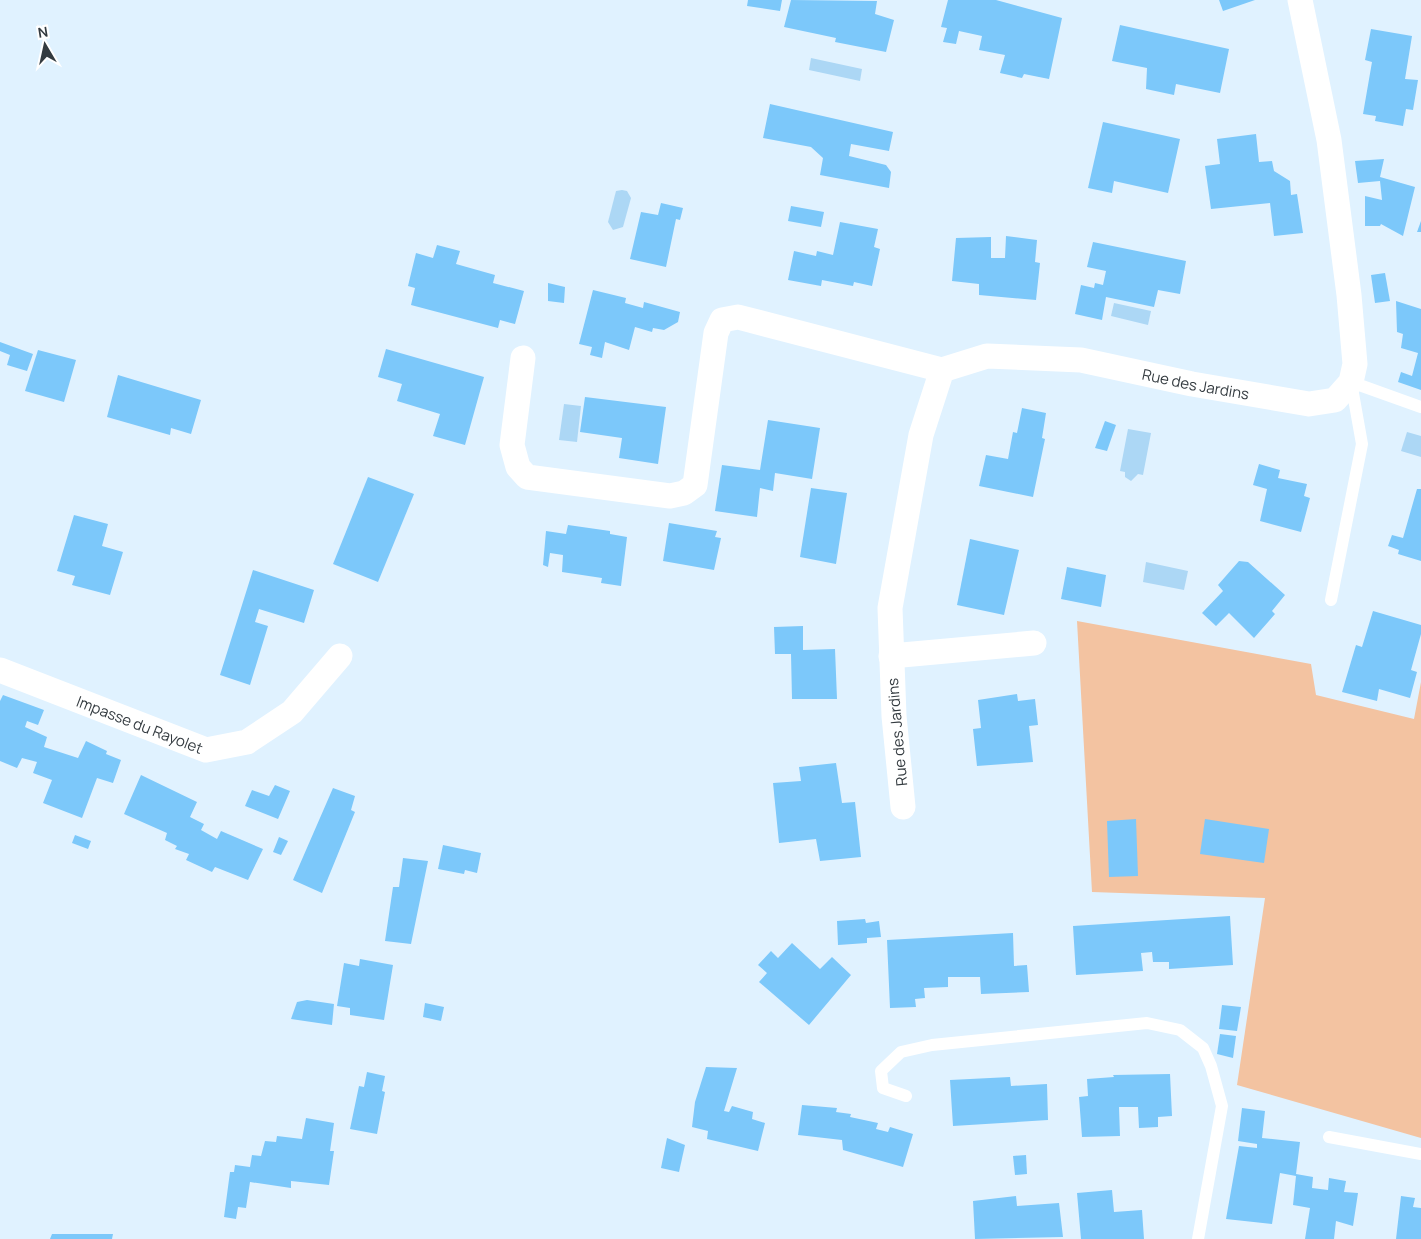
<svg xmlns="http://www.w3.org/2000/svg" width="1421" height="1239" viewBox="0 0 1421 1239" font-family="Manrope,sans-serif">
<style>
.green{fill:#f3c3a1}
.water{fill:#acd7f5}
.building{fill:#7cc8fa}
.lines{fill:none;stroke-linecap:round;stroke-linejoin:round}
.service{stroke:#fff;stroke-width:12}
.minor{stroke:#fff;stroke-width:25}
.labels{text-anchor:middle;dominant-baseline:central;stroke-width:4;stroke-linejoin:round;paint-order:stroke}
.street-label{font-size:15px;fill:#343b40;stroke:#fff}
</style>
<rect width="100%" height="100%" fill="#e0f2ff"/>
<path class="green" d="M1077 621 1311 664 1316 695 1414 719 1421 682V1138L1237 1085 1265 898 1092 892Z"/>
<g class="water">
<path d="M811 58 862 69 860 81 809 70Z"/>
<path d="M622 190 627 191 631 198 623 227 613 230 608 222 616 191Z"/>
<path d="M1114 303 1151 311 1148 325 1111 316Z"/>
<path d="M564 404 581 406 577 442 559 440Z"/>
<path d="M1128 429 1151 433 1143 475 1138 474 1131 481 1125 477V472L1120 471Z"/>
<path d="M1407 432 1421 436V457L1401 451Z"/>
<path d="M1146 562 1188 571 1184 590 1143 582Z"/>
</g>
<g class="building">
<path d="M748 0H782L780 11 747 6Z"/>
<path d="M791 0 877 1 875 14 894 20 886 52 835 42 836 38 784 27Z"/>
<path d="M948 0H996L1062 18 1049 79 1024 74 1022 78 1000 73 1005 55 979 50 982 36 959 31 956 44 943 42 947 28 941 27Z"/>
<path d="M1219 0H1255L1223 11Z"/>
<path d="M1120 25 1229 49 1220 93 1176 84 1174 95 1146 89 1147 68 1112 61Z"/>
<path d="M1371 29 1412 36 1405 79 1418 80 1413 110 1406 109 1403 126 1375 121 1376 116 1363 114 1372 62 1365 60Z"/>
<path d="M770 104 893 132 889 151 851 144 849 156 886 165 891 172 889 188 820 175 823 158 811 147 763 138Z"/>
<path d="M1103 122 1180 139 1168 193 1114 181 1112 193 1088 188Z"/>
<path d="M1256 134 1259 162 1272 161 1274 171 1290 181 1291 195 1297 194 1303 233 1274 236 1270 203 1211 209 1205 166 1220 164 1217 139Z"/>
<path d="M1384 159 1380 177 1415 187 1403 236 1381 224 1380 226H1365V196L1382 200 1380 181 1358 183 1355 161Z"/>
<path d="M661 203 683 208 680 220 676 219 666 267 630 259 641 212 658 215Z"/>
<path d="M791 206 824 212 821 227 788 221Z"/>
<path d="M1421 221V232H1417Z"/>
<path d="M840 222 878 229 874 247 880 249 872 286 854 282 853 286 822 280 821 286 788 280 794 251 816 256 817 251 833 255Z"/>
<path d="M1006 236 1037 240 1035 262 1040 263 1036 300 979 295V284L952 281 956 238 991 237V258H1005Z"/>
<path d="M1093 242 1186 261 1180 294 1158 290 1154 307 1106 297 1102 320 1075 314 1081 285 1094 288 1095 283 1103 285 1106 271 1087 267Z"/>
<path d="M437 245 460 251 456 264 495 275 493 283 524 291 515 324 500 320 498 328 411 305 415 288 408 286 416 253 433 258Z"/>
<path d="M1385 273 1390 301 1375 303 1371 275Z"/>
<path d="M548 283 565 287 564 303 548 301Z"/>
<path d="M593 290 626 298 625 303 643 308 644 302 680 312 678 322 664 330 653 328 652 332 635 327 629 350 605 342 602 358 590 355 592 347 579 344Z"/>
<path d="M1396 301 1421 309V390L1398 382 1401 372 1412 376 1418 353 1401 348 1403 334 1397 332Z"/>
<path d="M0 342 33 354 27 371 7 365 10 355 0 351Z"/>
<path d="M386 349 484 377 465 445 433 436 440 414 397 401 402 384 378 377Z"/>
<path d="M38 350 76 360 64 402 25 391Z"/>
<path d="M118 375 201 400 191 434 171 428 170 435 107 417Z"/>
<path d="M585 397 666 407 658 464 619 458 622 438 580 432Z"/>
<path d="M1022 408 1046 413 1042 438 1045 439 1033 497 979 486 986 455 1008 459 1013 432 1017 433Z"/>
<path d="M768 420 820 428 812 479 775 473 773 491 760 488 757 517 715 511 722 465 760 470Z"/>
<path d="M1105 421 1116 425 1107 451 1095 448Z"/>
<path d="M1259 464 1280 470 1278 478 1307 484 1304 496 1310 498 1301 532 1260 521 1267 489 1253 485Z"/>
<path d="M368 477 414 494 378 582 333 564Z"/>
<path d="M811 488 847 493 836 564 800 557Z"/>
<path d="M1417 489H1421V561L1398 554 1399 550 1388 546 1392 535 1403 538Z"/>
<path d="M74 515 108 524 102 546 123 552 110 595 72 585 75 576 57 571Z"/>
<path d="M669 523 717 531 715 537 721 538 714 570 663 561Z"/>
<path d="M568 525 610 531V534L627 537 621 586 601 583 602 578 562 572 563 555 550 553 548 567 543 565 546 531 566 534Z"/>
<path d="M970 539 1019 550 1004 615 957 605Z"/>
<path d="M1239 561 1248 562 1285 595 1272 611 1275 614 1254 638 1229 613 1216 626 1202 613 1223 591 1218 585Z"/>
<path d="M1067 567 1106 575 1101 607 1061 599Z"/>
<path d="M253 570 314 590 304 623 259 609 255 622 268 626 250 685 220 675Z"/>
<path d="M1373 611 1421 625V634L1411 670 1417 672 1410 698 1379 689 1377 701 1342 692 1356 645 1362 647Z"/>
<path d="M803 626V650L835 649 837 699H792L791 654H775L774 627Z"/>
<path d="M1017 694 1018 701 1035 699 1038 725 1029 726 1033 762 977 766 973 729 981 728 978 700Z"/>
<path d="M3 695 44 710 38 725 27 721 25 727 47 737 44 747 78 758 86 741 107 751 106 754 121 760 113 783 97 778 82 818 43 803 52 780 33 773 37 762 22 758 17 768 0 761V701Z"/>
<path d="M836 763 842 803 855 802 861 857 820 861 816 839 779 843 773 783 801 781 799 767Z"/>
<path d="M141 775 197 802 190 817 204 824 201 830 217 839 221 831 263 849 248 880 215 867 212 872 186 860 189 854 175 849 177 846 165 840 167 833 124 814Z"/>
<path d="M275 785 290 791 278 819 245 806 252 790 269 796Z"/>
<path d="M333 788 355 796 351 810 355 812 322 893 293 880Z"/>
<path d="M1136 819 1138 876 1109 877 1107 821Z"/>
<path d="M1205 819 1269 829 1264 863 1200 854Z"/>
<path d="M75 835 91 841 88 849 72 843Z"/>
<path d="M279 837 288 841 281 855 273 852Z"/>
<path d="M443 845 481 853 477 873 465 870 464 874 438 869Z"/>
<path d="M403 858 428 861 411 944 385 941 393 887H399Z"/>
<path d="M1230 916 1233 965 1169 969V962H1153L1152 952 1141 953 1143 971 1076 975 1073 926Z"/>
<path d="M865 919 866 923 879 921 881 937 867 938V943L838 945 837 921Z"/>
<path d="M1013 933 1014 966 1027 965 1029 992 981 994 980 977H948V987L924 988 925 998 915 999 916 1007 890 1008 887 940Z"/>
<path d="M792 943 820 969 832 957 851 975 809 1025 759 982 767 973 758 965 771 951 778 958Z"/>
<path d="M360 959 393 965 384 1020 350 1015V1008L337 1006 344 963 359 966Z"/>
<path d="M307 1000 334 1004 332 1025 291 1019 297 1002Z"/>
<path d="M425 1003 444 1007 441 1021 423 1017Z"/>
<path d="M1222 1005 1241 1007 1237 1031 1219 1029Z"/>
<path d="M1220 1034 1236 1036 1233 1058 1217 1054Z"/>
<path d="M706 1067 737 1068 724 1111 729 1112 732 1106 753 1112 752 1119 765 1123 758 1151 707 1139 708 1131 692 1127 695 1102Z"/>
<path d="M367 1072 385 1076 382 1091 385 1092 377 1134 350 1129 359 1086 364 1087Z"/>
<path d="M1170 1074 1172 1116 1158 1117V1127L1139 1128 1138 1107H1119L1120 1136 1082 1137 1079 1097 1088 1096 1087 1079 1114 1077 1113 1075Z"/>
<path d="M1010 1077 1011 1086 1047 1084 1048 1120 953 1126 950 1080Z"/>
<path d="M802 1105 837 1108 836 1112 851 1114 850 1117 878 1123 876 1129 888 1132 890 1127 913 1134 903 1167 843 1150 842 1140 798 1135Z"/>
<path d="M1242 1108 1265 1111 1262 1138 1300 1142 1296 1174 1313 1177 1312 1188 1328 1190 1329 1178 1346 1181 1344 1192 1358 1193 1353 1226 1336 1221 1334 1239H1305L1310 1208 1293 1205 1296 1176 1280 1173 1272 1224 1226 1219 1239 1146 1257 1148V1144L1238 1141Z"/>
<path d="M306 1118 334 1123 330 1151H334L329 1185 291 1181V1188L250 1182 246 1208 238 1207 236 1219 224 1217 230 1172H234L235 1165 250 1167 252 1155 261 1156 265 1141 276 1142 277 1136 302 1139Z"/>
<path d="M667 1138 685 1145 679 1172 661 1168Z"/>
<path d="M1026 1155 1027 1174 1015 1175 1013 1156Z"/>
<path d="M1112 1190 1114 1212 1142 1210 1144 1239H1081L1077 1193Z"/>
<path d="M1016 1196 1017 1206 1059 1203 1063 1237 975 1239 973 1201Z"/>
<path d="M1401 1196 1415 1198 1413 1207 1421 1208V1239H1396Z"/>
<path d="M52 1234H113L112 1239H50Z"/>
</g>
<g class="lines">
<g class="service">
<path d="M1331 600 1362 444 1351 382 1421 407"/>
<path d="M906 1096 883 1088 881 1071 901 1052 932 1045 1147 1023 1180 1030 1203 1048 1211 1066 1222 1106 1198 1239"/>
<path d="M1329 1137 1421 1154"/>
</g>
<g class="minor">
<path d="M523 358 512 445 518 467 527 477 670 496 684 493 695 485 716 333 722 320 738 317 942 370"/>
<path d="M891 656 1034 643"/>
<path id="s1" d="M0 670 206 750 247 742 292 712 340 656"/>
<path id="s2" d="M903 807 894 716 890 608 921 435 942 370 987 356 1081 360 1192 384 1309 404 1335 400 1351 382 1355 364 1349 295 1329 140 1300 0"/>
</g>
</g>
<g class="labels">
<g class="street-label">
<text stroke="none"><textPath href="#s2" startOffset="702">Rue des Jardins</textPath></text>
<text stroke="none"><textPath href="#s1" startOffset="150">Impasse du Rayolet</textPath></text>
<text transform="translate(897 732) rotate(-95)">Rue des Jardins</text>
</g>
</g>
<g transform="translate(45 45) rotate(351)" stroke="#ffffff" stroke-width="4" paint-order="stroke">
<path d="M0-4L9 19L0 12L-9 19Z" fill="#343b40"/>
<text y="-8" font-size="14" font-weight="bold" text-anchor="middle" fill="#343b40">N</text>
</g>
</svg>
